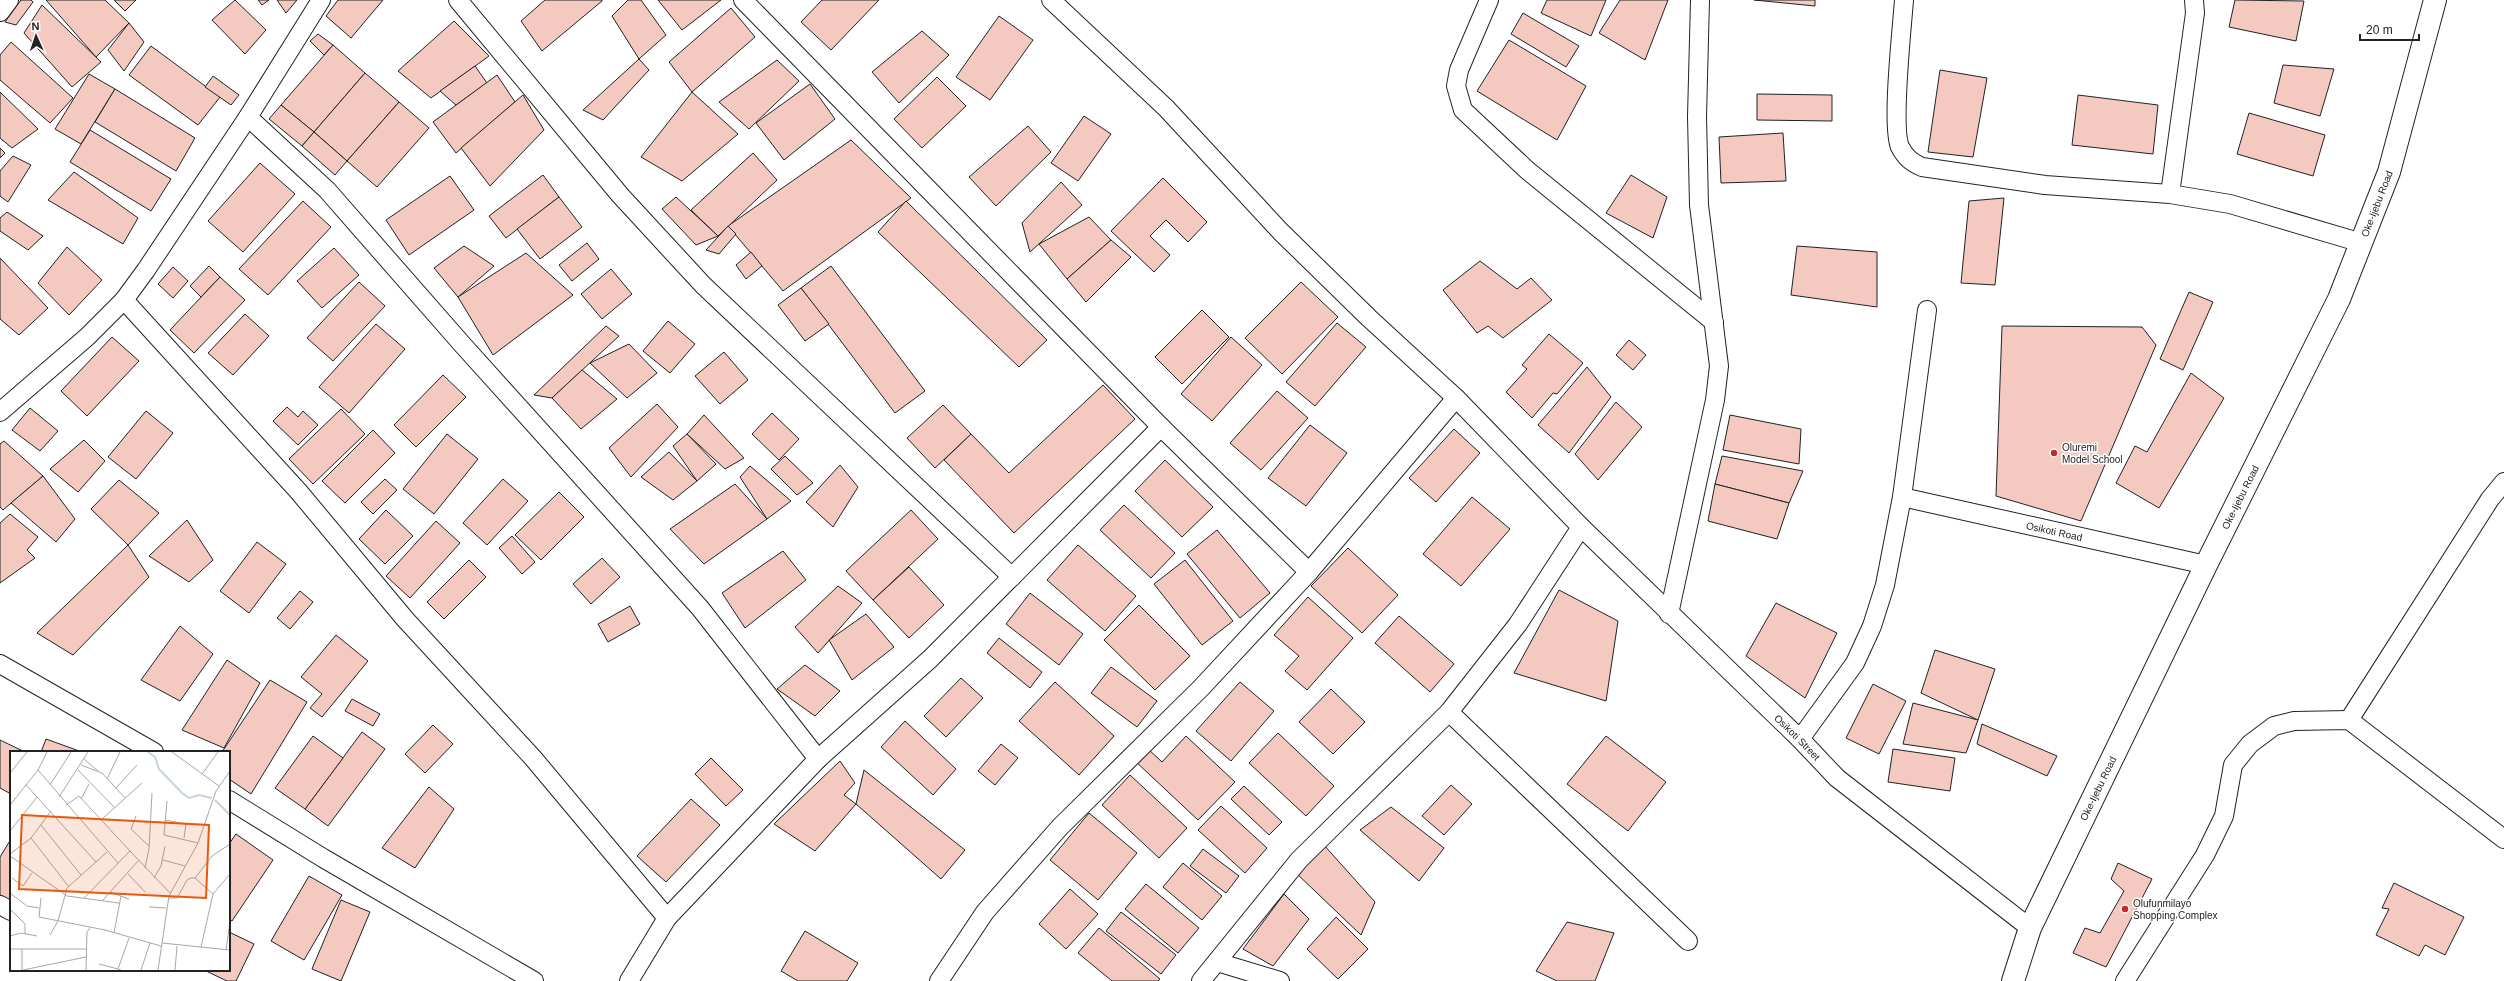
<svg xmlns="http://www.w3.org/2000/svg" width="2504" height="981" viewBox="0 0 2504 981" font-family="Arial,sans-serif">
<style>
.building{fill:#f3c9c0;stroke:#222}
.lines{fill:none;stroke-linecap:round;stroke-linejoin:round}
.minor-casing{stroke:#222;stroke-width:20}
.secondary-casing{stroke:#222;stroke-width:24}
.minor{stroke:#fff;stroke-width:18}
.secondary{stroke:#fff;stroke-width:22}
.poi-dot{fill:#c62828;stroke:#fff;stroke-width:1.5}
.labels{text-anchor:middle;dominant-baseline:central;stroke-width:3;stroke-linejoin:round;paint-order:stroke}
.street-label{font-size:10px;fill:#222;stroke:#fff}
.poi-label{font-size:10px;fill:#222;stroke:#fff;text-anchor:start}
.inset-river{fill:none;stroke:#c7d3dd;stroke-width:2}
.inset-road{fill:none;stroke:#a7a7a7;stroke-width:1}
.view{fill:#e8590c;fill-opacity:0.15;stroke:#e8590c;stroke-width:2}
.inset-edge{fill:none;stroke:#222;stroke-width:2}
</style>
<rect width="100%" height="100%" fill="#fff"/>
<g class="building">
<path d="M21 0H31L33 2 16 25 5 22Z"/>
<path d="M46 0H105L129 23 96 57Z"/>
<path d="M114 0H136L125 11Z"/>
<path d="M235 0 266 30 245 54 212 20Z"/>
<path d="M258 0H269L262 5Z"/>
<path d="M277 0H297L286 13Z"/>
<path d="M338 0H383L351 38 326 16Z"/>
<path d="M545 0H602V1L542 51 521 21Z"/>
<path d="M628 0H641L666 35 639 59 612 16Z"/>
<path d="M658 0H721L682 30Z"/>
<path d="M822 0H879L831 50 801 22Z"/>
<path d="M1547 0H1606L1591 36 1541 13Z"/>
<path d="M1620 0H1668L1645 60 1599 33Z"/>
<path d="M1754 0H1815V6Z"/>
<path d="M2235 0 2304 1 2296 41 2229 27Z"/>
<path d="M42 5 101 62 72 87 24 33Z"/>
<path d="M731 8 755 37 692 92 669 62Z"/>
<path d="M1523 13 1579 46 1566 67 1511 34Z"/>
<path d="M999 16 1033 40 990 100 956 77Z"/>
<path d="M454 21 489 56 431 98 398 71Z"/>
<path d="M129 23 144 42 124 71 108 50Z"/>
<path d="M922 31 949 55 899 103 872 72Z"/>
<path d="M318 34 333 45 324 55 310 41Z"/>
<path d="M1509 40 1586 86 1557 140 1477 91Z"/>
<path d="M11 42 73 98 50 123 0 80V55Z"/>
<path d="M333 45 365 73 314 132 281 105Z"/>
<path d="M151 46 220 97 198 125 129 75Z"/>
<path d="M639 59 649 70 603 120 583 110Z"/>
<path d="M777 60 799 81 749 129 719 102Z"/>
<path d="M2283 65 2334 69 2320 116 2274 103Z"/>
<path d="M475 66 487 83 456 105 440 91Z"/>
<path d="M1940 70 1987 78 1973 157 1928 152Z"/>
<path d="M365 73 399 102 347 161 314 132Z"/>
<path d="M89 74 115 89 81 144 55 129Z"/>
<path d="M497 75 515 102 456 153 433 122Z"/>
<path d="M213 76 239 95 231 105 205 87Z"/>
<path d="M937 77 966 106 922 148 894 119Z"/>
<path d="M810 84 835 119 784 160 756 123Z"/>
<path d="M115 89 195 138 176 171 95 122Z"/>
<path d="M0 92 38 129 12 148 0 138Z"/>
<path d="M692 92 738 134 682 181 641 157Z"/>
<path d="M1757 94 1832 95V121L1757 120Z"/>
<path d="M523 95 544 130 490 186 461 148Z"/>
<path d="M2078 95 2158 105 2153 154 2072 145Z"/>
<path d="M399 102 429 128 377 187 347 161Z"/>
<path d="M281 105 314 132 302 146 269 119Z"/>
<path d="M2249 113 2325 135 2313 176 2237 154Z"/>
<path d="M1084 116 1111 134 1078 181 1051 163Z"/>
<path d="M1028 126 1051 152 996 206 969 177Z"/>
<path d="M90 130 171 179 151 211 70 162Z"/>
<path d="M314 132 347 161 335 175 302 146Z"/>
<path d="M1783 133 1786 181 1721 183 1719 137Z"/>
<path d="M851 140 911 198 783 291 728 226Z"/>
<path d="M0 148 5 153 0 158Z"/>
<path d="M753 153 777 180 718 236 691 210Z"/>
<path d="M13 156 31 165 8 202 0 196V171Z"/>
<path d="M260 163 295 194 243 252 208 221Z"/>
<path d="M74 172 138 218 123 244 48 200Z"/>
<path d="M543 175 559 197 506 238 489 216Z"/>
<path d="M1631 175 1667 197 1653 238 1606 213Z"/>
<path d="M450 176 474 210 409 255 386 220Z"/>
<path d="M1163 178 1207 222 1188 242 1166 220 1150 236 1170 255 1154 272 1111 231Z"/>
<path d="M1061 182 1082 205 1030 252 1022 223Z"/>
<path d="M559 197 582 227 540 259 517 229Z"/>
<path d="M676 197 718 236 696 245 662 209Z"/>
<path d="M2004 198 1995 285 1961 283 1969 201Z"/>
<path d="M303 201 331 227 268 295 239 269Z"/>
<path d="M906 201 1047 340 1019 367 878 232Z"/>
<path d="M7 212 43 236 28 250 0 231V218Z"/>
<path d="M1089 217 1111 240 1067 279 1039 244Z"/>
<path d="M728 226 736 234 719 254 706 250Z"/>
<path d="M1111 240 1131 257 1086 302 1067 279Z"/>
<path d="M587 243 599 259 572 281 559 265Z"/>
<path d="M464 246 494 266 458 297 434 268Z"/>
<path d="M1797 246 1877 252V307L1791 295Z"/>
<path d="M67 247 102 280 69 315 38 283Z"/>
<path d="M334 248 359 275 322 308 297 281Z"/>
<path d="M751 252 762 266 746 279 736 265Z"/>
<path d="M526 253 573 295 493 355 458 297Z"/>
<path d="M0 258 48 308 19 335 0 319Z"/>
<path d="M1480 261 1517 289 1531 278 1552 300 1503 338 1488 326 1477 333 1443 290Z"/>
<path d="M209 266 220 277 201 297 190 286Z"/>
<path d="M831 266 925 391 895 413 801 288Z"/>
<path d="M173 267 188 281 173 298 158 284Z"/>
<path d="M611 269 632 294 602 319 581 294Z"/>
<path d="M220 277 245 300 194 353 170 330Z"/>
<path d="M359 282 385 306 333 361 307 338Z"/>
<path d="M1301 282 1338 317 1282 374 1245 338Z"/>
<path d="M801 288 829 324 805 341 778 305Z"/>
<path d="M2189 292 2213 302 2183 370 2160 359Z"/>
<path d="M1202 310 1229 337 1182 384 1155 357Z"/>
<path d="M245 314 269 336 233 375 208 353Z"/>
<path d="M668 321 695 344 670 373 643 351Z"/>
<path d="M1337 323 1366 347 1315 406 1286 382Z"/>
<path d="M376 324 405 349 349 413 319 387Z"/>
<path d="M606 326 619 336 552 398 534 395Z"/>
<path d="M2002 326 2142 327 2156 345 2081 521 1996 496Z"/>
<path d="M1549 334 1583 363 1557 394 1553 393 1532 418 1506 392 1527 369 1522 365Z"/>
<path d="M112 337 139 361 87 416 61 391Z"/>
<path d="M1231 337 1262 365 1212 421 1181 394Z"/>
<path d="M1629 340 1646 355 1633 370 1616 355Z"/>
<path d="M629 344 657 373 627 398 590 363Z"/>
<path d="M724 352 748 380 720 404 695 376Z"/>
<path d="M1587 367 1611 397 1569 453 1538 425Z"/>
<path d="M582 370 617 399 581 429 552 398Z"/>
<path d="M2191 373 2224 398 2159 508 2116 483 2135 446 2147 452Z"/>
<path d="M443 375 466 397 416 447 394 425Z"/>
<path d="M1103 385 1135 419 1014 533 944 460 971 434 1009 473Z"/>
<path d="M1277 391 1308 418 1261 470 1230 443Z"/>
<path d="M1616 402 1642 427 1598 480 1575 454Z"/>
<path d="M657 404 678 427 631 477 609 448Z"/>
<path d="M943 405 971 434 935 468 907 438Z"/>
<path d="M287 407 298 417 303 411 318 425 298 445 273 421Z"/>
<path d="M30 408 58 431 40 451 12 430Z"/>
<path d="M341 409 365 434 313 484 289 459Z"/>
<path d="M146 411 173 433 136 479 108 457Z"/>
<path d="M772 413 799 439 779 460 752 434Z"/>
<path d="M704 415 744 458 725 469 687 434Z"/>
<path d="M1730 415 1801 429 1799 464 1723 450Z"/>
<path d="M1310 425 1347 453 1306 506 1268 478Z"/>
<path d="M1454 429 1480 453 1436 502 1409 478Z"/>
<path d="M373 430 395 453 345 503 322 481Z"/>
<path d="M447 434 478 459 434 514 403 489Z"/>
<path d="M687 434 716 464 697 481 673 446Z"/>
<path d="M84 440 105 461 78 492 50 469Z"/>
<path d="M4 441 43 476 3 510 0 507V444Z"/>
<path d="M669 452 697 481 673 500 641 477Z"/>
<path d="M785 456 813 483 797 495 771 469Z"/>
<path d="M1722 456 1803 471 1789 503 1715 484Z"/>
<path d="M1165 460 1213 507 1182 537 1135 491Z"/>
<path d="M840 465 858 487 833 527 806 502Z"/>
<path d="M750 466 791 501 767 519 740 477Z"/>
<path d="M43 476 75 519 56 542 11 503Z"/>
<path d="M385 479 397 490 373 514 361 502Z"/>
<path d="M503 479 528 501 487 545 463 523Z"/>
<path d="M119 480 159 513 128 545 91 509Z"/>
<path d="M735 484 767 519 704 564 670 529Z"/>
<path d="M1715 484 1789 503 1777 539 1708 521Z"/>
<path d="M559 492 584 517 541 560 515 535Z"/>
<path d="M1472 497 1510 529 1461 586 1423 554Z"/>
<path d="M1124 505 1175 553 1151 578 1100 530Z"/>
<path d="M386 510 413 536 385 564 359 539Z"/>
<path d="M911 510 938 539 873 600 846 571Z"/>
<path d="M10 514 38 537 27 550 35 558 0 583V523Z"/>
<path d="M187 520 213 560 189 582 149 556Z"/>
<path d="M436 521 460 543 410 598 386 576Z"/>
<path d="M1217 530 1270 593 1240 618 1187 554Z"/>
<path d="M512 536 535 562 522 574 499 548Z"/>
<path d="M257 542 286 564 249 613 220 591Z"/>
<path d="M128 545 149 577 73 655 37 633Z"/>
<path d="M1078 545 1136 596 1105 631 1047 580Z"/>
<path d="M1348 548 1398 595 1362 633 1311 586Z"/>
<path d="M783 551 806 580 745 628 722 593Z"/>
<path d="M602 558 620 577 591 604 573 584Z"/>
<path d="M469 560 486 577 444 619 427 602Z"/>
<path d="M1185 560 1233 621 1202 645 1154 584Z"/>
<path d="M909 567 944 605 909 638 873 600Z"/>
<path d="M838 586 862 603 818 653 795 627Z"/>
<path d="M1559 590 1618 621 1606 701 1514 673Z"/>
<path d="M300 591 313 602 290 629 277 618Z"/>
<path d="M1030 593 1083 634 1059 665 1006 624Z"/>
<path d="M1308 597 1353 638 1307 690 1285 671 1299 656 1274 635Z"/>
<path d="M1776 603 1837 633 1805 698 1746 656Z"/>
<path d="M1139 605 1190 656 1155 690 1104 640Z"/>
<path d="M630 606 640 624 608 642 598 624Z"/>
<path d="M866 614 894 647 852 680 829 640Z"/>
<path d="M1399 616 1454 664 1430 692 1375 643Z"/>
<path d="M180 626 213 654 180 701 141 680Z"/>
<path d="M336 635 368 661 322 717 310 708 322 694 301 677Z"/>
<path d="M999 638 1042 672 1030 688 987 653Z"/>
<path d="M1935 650 1995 669 1978 720 1921 693Z"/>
<path d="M227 660 260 683 224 748 182 730Z"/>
<path d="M805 665 840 691 815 716 777 689Z"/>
<path d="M1111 667 1157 701 1137 727 1091 693Z"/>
<path d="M961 678 983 698 946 737 924 716Z"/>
<path d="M270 680 307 702 251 794 229 779V752H222Z"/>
<path d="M1055 682 1114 736 1079 775 1019 721Z"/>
<path d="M1240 682 1274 711 1231 761 1196 731Z"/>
<path d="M1873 684 1906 701 1879 754 1846 738Z"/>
<path d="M1331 689 1365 722 1333 754 1299 722Z"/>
<path d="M352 699 380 714 373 726 345 711Z"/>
<path d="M1913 703 1978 720 1966 753 1903 744Z"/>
<path d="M905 721 956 769 933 795 881 747Z"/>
<path d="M1982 724 2057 756 2047 776 1977 744Z"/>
<path d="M433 725 453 744 425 773 405 754Z"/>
<path d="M362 732 385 749 328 826 305 809Z"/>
<path d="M1278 733 1334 786 1306 816 1249 763Z"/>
<path d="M313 736 343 758 305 809 275 788Z"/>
<path d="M1186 736 1235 782 1198 820 1134 760 1147 748 1162 762Z"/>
<path d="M1606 736 1666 782 1628 831 1567 784Z"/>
<path d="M46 739 82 752H41Z"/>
<path d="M0 740 25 752H11V794L0 788Z"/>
<path d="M1001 744 1018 758 995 785 978 771Z"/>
<path d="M1893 749 1955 758 1950 791 1888 782Z"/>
<path d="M711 758 743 790 726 806 695 774Z"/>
<path d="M840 761 855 783 844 795 856 804 815 851 774 824Z"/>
<path d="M864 770 965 850 941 879 856 804Z"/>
<path d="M1130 775 1187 828 1159 858 1102 805Z"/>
<path d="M1451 785 1472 804 1444 835 1422 816Z"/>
<path d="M1244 786 1282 822 1269 835 1231 799Z"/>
<path d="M429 787 454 809 415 868 382 848Z"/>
<path d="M691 799 720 825 666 882 637 856Z"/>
<path d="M1221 806 1267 848 1245 873 1198 830Z"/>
<path d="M1391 807 1444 848 1419 881 1360 830Z"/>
<path d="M1089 813 1137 853 1098 900 1050 860Z"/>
<path d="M236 834 273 860 232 921 229 919V844Z"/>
<path d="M11 839V901L0 895V857Z"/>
<path d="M1323 844 1375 902 1361 935 1295 872Z"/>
<path d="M1203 849 1239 876 1226 893 1190 866Z"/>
<path d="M1183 863 1222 896 1202 920 1163 887Z"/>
<path d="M2118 863 2152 879 2106 967 2073 953 2085 928 2100 933 2124 891 2111 879Z"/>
<path d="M309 876 342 895 304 960 271 941Z"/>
<path d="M2394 883 2464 917 2445 955 2425 945 2419 956 2376 935 2389 909 2382 908Z"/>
<path d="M1146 884 1199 928 1178 953 1125 909Z"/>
<path d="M1070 889 1098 914 1066 949 1039 924Z"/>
<path d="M1284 894 1309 919 1273 966 1243 949Z"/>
<path d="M341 900 370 912 341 981 312 969Z"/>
<path d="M1121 912 1176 955 1161 974 1106 931Z"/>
<path d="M1336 917 1368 949 1338 979 1307 949Z"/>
<path d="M1567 922 1614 933 1595 981H1557L1536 971Z"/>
<path d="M1099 928 1160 979 1158 981H1112L1078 953Z"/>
<path d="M805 931 858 963 847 981H798L781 971Z"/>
<path d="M229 932 254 944 236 981H227L204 970H229Z"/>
</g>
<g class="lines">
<defs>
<g id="minor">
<path d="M458 0 620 195 703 285 1012 577"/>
<path d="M743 0 1161 427 1309 572"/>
<path d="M1051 0 1166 108 1281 232 1369 318 1456 398"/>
<path d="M1489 0 1459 70 1456 86 1463 110 1527 170 1714 322"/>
<path d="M1904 0C1902 28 1891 126 1900 147 1906 158 1911 162 1922 167L2045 185 2170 194 2230 204 2362 243"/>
<path d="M0 12 9 0"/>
<path d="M248 117 327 190 461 343 700 608 818 759"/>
<path d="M2170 194 2195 13 2194 0"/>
<path d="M124 300 299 492 405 619 533 758 667 918"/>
<path d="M0 412 87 337 124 300 146 270 248 117 321 0"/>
<path id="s1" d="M1902 497 2206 565"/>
<path d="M1669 614 1715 400 1719 366 1699 205 1697 117 1700 0"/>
<path d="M0 664 154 752"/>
<path d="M1449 712 1688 941"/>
<path d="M2349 720 2490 499 2504 482"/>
<path d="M1800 739 1855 663 1872 626 1885 585 1902 497 1927 310"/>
<path d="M229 800 323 858 534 981"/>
<path d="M0 905 11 911"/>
<path d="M1217 962 1280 981"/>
<path d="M629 981 667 918 818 759 930 659 1161 427"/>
<path id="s2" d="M939 981 985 912 1060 827 1201 688 1309 572 1456 398 1581 527 1800 739 1837 778 2030 928"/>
<path d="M1201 981 1299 860 1449 712 1518 624 1581 527"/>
<path d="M2125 981 2205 855 2224 816 2233 765 2250 744 2274 726 2294 721 2349 720 2504 839"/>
</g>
<g id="secondary">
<path id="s3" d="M2013 981 2030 928 2206 565 2339 299 2389 172 2435 0"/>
</g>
</defs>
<use href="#minor" class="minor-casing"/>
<use href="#secondary" class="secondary-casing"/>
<use href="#minor" class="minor"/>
<use href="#secondary" class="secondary"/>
</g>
<g class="poi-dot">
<circle cx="2054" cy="453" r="4"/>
<circle cx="2125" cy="909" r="4"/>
</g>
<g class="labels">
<g class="street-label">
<text stroke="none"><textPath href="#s3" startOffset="859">Oke-Ijebu Road</textPath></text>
<text stroke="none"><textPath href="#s3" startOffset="535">Oke-Ijebu Road</textPath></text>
<text stroke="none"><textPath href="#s1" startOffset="156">Osikoti Road</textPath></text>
<text stroke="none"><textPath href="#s2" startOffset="1262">Osikoti Street</textPath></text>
<text stroke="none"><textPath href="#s3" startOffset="211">Oke-Ijebu Road</textPath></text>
</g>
<g class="poi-label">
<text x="2062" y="447">Oluremi<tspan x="2062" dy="12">Model School</tspan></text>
<text x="2133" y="903">Olufunmilayo<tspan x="2133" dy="12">Shopping Complex</tspan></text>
</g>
</g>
<g transform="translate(10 751)">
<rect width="220" height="220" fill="#fff"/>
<path class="inset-river" d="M138 1 145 6 149 18 172 42 179 47 189 44 202 47M205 49 220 64"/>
<path class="inset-road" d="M162 1 209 35M74 8 88 20M71 14 92 22 115 47M28 19 108 112M68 19 105 57M0 22 17 1M192 23 208 1M97 28 110 1M16 34 86 111M40 34 61 1M106 37 127 14M49 46 78 1M71 48 79 33M157 50 154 84 188 92M0 54 28 19 37 1M56 54 69 45 120 100M126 65 121 78 139 95M91 69 132 32M155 69 176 73 174 87M31 74 71 124M0 80 27 46M21 87 59 136M0 103 21 87 41 60M0 105 57 145 109 152M153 109 175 115M135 117 139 98 142 42M118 123 135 141M2 127 13 135 22 122M144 127 151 115 155 95M185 127 202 105 220 93M100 141 119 148M0 142 17 155 29 157M31 147 29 166 95 179 151 195M74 147 120 100 160 142M159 147H167L177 129 181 127H185L203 143M92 150 128 110M139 156 156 157M0 158 15 173V183M104 182 111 145M40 184 48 170 57 137 97 101M0 185 11 182 27 185M152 192 220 199M191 196 203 143 220 123M0 198H76M12 198V219M216 199 220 171M89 213 108 218M13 219 76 206M76 219 77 181 80 177M111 219 108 218 119 187M131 219 140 192M148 219 159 145 188 92 206 40 220 20M165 219 167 195"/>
<path class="view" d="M12 64 199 74 196 147 9 138Z"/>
<rect width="220" height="220" class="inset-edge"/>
</g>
<g transform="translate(36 36) rotate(357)" stroke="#ffffff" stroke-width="3" paint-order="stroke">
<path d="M0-3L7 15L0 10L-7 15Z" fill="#222222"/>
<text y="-6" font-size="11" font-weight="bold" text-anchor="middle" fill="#222222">N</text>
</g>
<path d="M2360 34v6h59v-6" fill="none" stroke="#222222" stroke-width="2"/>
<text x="2366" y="34" font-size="12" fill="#222222" stroke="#ffffff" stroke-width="3" paint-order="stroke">20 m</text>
</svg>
